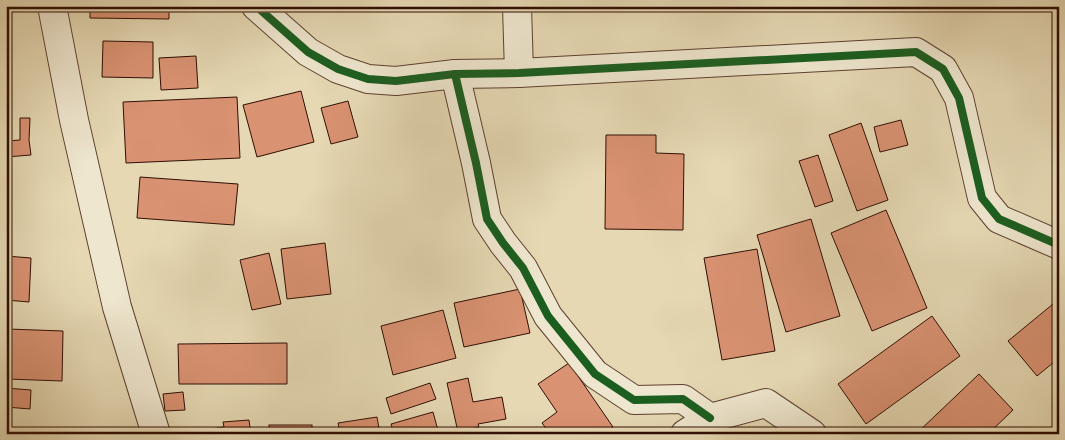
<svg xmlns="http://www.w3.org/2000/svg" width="1065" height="440" viewBox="0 0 1065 440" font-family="'Libre Caslon Text',serif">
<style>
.building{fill:#d99272;stroke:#300e03}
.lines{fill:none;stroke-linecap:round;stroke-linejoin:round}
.minor-casing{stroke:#5d402f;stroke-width:30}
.minor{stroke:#eee6ce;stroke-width:28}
.cycleway-casing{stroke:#eee6ce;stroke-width:11}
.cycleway{stroke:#1b5e20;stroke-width:8}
</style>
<rect width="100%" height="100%" fill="#e5d8b3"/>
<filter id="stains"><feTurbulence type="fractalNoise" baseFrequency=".004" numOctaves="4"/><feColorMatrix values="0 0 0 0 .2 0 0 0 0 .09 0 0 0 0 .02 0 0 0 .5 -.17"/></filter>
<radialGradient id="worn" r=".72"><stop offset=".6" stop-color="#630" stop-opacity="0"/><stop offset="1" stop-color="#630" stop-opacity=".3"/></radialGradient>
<g class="building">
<path d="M90 6H169V19L90 18Z"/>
<path d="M103 41 153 42V78L102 77Z"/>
<path d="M196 56 198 88 161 90 159 58Z"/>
<path d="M301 91 314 142 257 157 243 105Z"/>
<path d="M237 97 240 158 126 163 123 102Z"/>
<path d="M348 101 358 137 331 144 321 108Z"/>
<path d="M20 118H30L29 140 31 155 6 157V141L20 140Z"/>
<path d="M901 120 908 145 880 152 874 127Z"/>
<path d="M861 123 888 200 857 211 829 135Z"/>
<path d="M606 135H656V153L684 154 683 230 605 229Z"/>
<path d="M818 155 833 201 815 207 799 161Z"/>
<path d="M140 177 238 184 234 225 137 218Z"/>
<path d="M886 210 927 308 872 331 831 233Z"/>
<path d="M811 219 840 316 786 332 757 235Z"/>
<path d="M325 243 331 294 287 299 281 249Z"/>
<path d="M757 249 775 351 722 360 704 258Z"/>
<path d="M269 253 281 304 252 310 240 260Z"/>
<path d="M6 256 31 258 29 302 6 300Z"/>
<path d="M520 289 530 333 464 347 454 303Z"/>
<path d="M1053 304 1059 310V358L1037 376 1008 341Z"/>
<path d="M443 310 456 358 393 375 381 326Z"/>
<path d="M932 316 960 356 866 424 838 384Z"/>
<path d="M8 329 63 331 62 381 7 379Z"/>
<path d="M287 343V384H179L178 344Z"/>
<path d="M569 363 613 427 603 434H550L542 423 557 412 538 384Z"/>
<path d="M979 374 1013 410 988 434H916Z"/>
<path d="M468 378 473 402 502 397 506 419 478 424 479 427 458 432 447 383Z"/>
<path d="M430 383 436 399 391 414 386 398Z"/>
<path d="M6 388 31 390 30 409 6 407Z"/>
<path d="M183 392 185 410 165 411 163 394Z"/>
<path d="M433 412 439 434H394L391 424Z"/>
<path d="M377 417 380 434H340L338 423Z"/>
<path d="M249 420 251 434H189L188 432 224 427 223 422Z"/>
<rect x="269" y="425" width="43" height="9"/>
</g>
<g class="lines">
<defs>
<g id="minor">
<path d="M52 6 74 120 117 307 156 434"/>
<path d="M256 6 308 52 338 69 368 79 396 81 455 74 519 73 916 52 943 69 959 98 982 198 999 219 1059 245"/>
<path d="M517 6 519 73"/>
<path d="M455 74 476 163 487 219 503 243 523 268 548 316 595 374 634 400 683 399 710 418"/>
<path d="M685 434 710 418 766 403 812 434"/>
</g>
</defs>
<use href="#minor" class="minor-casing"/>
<use href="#minor" class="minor"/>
<defs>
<g id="cycleway">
<path d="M256 6 308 52 338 69 368 79 396 81 455 74 519 73 916 52 943 69 959 98 982 198 999 219 1059 245"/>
<path d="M455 74 476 163 487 219 503 243 523 268 548 316 595 374 634 400 683 399 710 418"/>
</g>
</defs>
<use href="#cycleway" class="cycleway-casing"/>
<use href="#cycleway" class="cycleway"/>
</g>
<rect width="1065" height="440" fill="none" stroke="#e5d8b3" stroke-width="25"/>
<rect x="8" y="8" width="1050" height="425" fill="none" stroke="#300e03" stroke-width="2.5"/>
<rect x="12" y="12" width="1040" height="415" fill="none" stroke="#300e03"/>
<rect width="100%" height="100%" filter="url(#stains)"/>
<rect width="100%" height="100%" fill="url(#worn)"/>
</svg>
